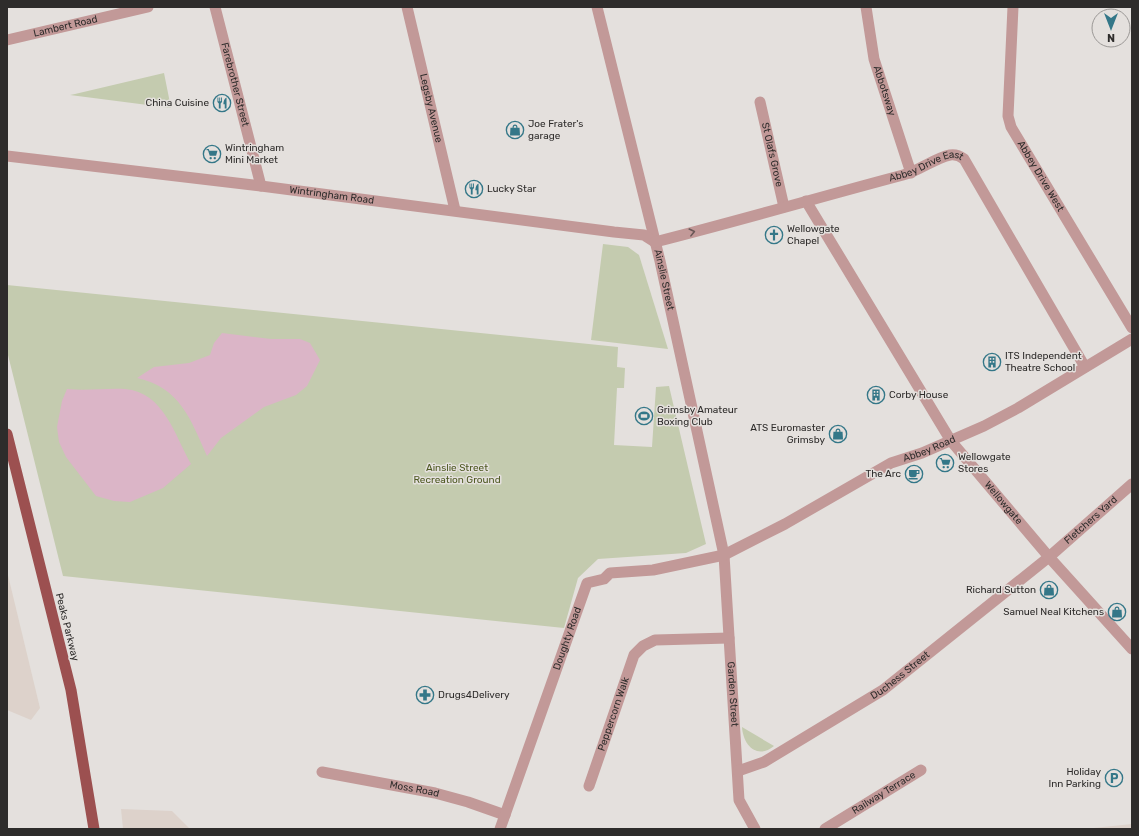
<svg xmlns="http://www.w3.org/2000/svg" width="1139" height="836" viewBox="0 0 1139 836" font-family="Rubik,sans-serif">
<style>
.built{fill:#ddd2cb}
.green{fill:#c4cbaf}
.water{fill:#dbb5c7}
.lines{fill:none;stroke-linecap:round;stroke-linejoin:round}
.minor{stroke:#c29998;stroke-width:11}
.tertiary{stroke:#c29998;stroke-width:11}
.trunk{stroke:#9c5050;stroke-width:11}
.oneway{stroke:#695857}
.labels{text-anchor:middle;dominant-baseline:central;stroke-width:3;stroke-linejoin:round;paint-order:stroke}
.street-label{font-size:10px;fill:#2e2c2b;stroke:#e4e0dd}
.poi-label{font-size:10px;fill:#2e2c2b;stroke:#e4e0dd;text-anchor:start}
.park-label{font-size:10px;fill:#4e5922;stroke:#e4e0dd}
</style>
<rect width="100%" height="100%" fill="#e4e0dd"/>
<g class="built">
<path d="M7 571 40 708 31 720 7 710Z"/>
<path d="M121 809 172 811 190 829H123Z"/>
<path d="M1132 824V829H1084Z"/>
</g>
<g class="green">
<path d="M164 73 171 108 70 95 75 94Z"/>
<path d="M603 244 628 247 639 255 668 349 591 340Z"/>
<path d="M7 285 618 347 617 367 625 368 624 388H617L614 445 652 447 656 387 669 386 706 544 686 553 598 559 578 578 564 628 63 576 7 351Z"/>
<path d="M742 727 774 746C757 760 743 745 742 727Z"/>
</g>
<g class="water">
<path d="M222 333 271 339H300L310 343 320 360 307 386 296 395 264 407 221 438 207 456C191 420 180 387 137 378L154 367 189 363 210 355 214 343Z"/>
<path d="M67 389C87 391 106 388 125 389 164 392 175 436 191 464L163 488 130 502 114 501 96 496 66 457 59 442 57 427 62 401Z"/>
</g>
<g class="lines">
<g class="minor">
<path id="s1" d="M215 7 261 186"/>
<path id="s2" d="M407 7 455 210"/>
<path id="s3" d="M597 7 660 261 724 555 739 800 755 829"/>
<path id="s4" d="M866 7 874 59 911 173"/>
<path id="s5" d="M1013 7 1008 116 1011 127 1132 328"/>
<path id="s6" d="M7 40 148 7"/>
<path id="s7" d="M760 102 784 207"/>
<path id="s8" d="M7 156 261 186 614 232 644 235 655 242"/>
<path d="M806 201 951 441"/>
<path id="s9" d="M655 242C738 221 820 197 903 175 919 171 935 158 950 155 956 154 960 156 964 159L1085 367"/>
<path id="s10" d="M738 771 764 762 883 690 1049 557 1132 484"/>
<path id="s11" d="M322 772 435 793 468 802 505 815"/>
<path id="s12" d="M589 786 634 655 643 646 655 640 729 638"/>
<path id="s13" d="M825 829 921 770"/>
</g>
<g class="tertiary">
<path id="s14" d="M951 441 1049 557 1132 649"/>
<path id="s15" d="M500 829 587 583 604 579 610 573 653 570 724 555 785 524 891 463 922 453 984 426 1018 408 1132 339"/>
</g>
<path class="trunk" d="M7 434 71 690 94 829"/>
</g>
<defs><path id="oneway-chevron" d="M-2-3.5L2.5 0L-2 3.5" fill="none" stroke-width="1.6" stroke-linecap="round" stroke-linejoin="round"/></defs>
<use class="oneway" href="#oneway-chevron" transform="translate(692 232) rotate(-14)"/>
<defs>
<symbol id="restaurant-ring" viewBox="-11 -11 22 22"><circle r="9.5" fill="#e4e0dd" stroke="#347788" stroke-width="1.5"/><path d="M-5-6h1v4h1v-4h1v4h1v-4h1v5L-1.5 .5V6h-2V.5L-5-1ZM5-6V6H3V1.5H1.5Q1.5-4 5-6Z" fill="#347788"/></symbol>
<symbol id="shop-ring" viewBox="-11 -11 22 22"><circle r="9.5" fill="#e4e0dd" stroke="#347788" stroke-width="1.5"/><path d="M-5-2.5h2.3a2.7 3.5 0 0 1 5.4 0H5L5.5 6h-11ZM-1.5-2.5h3a1.5 2.3 0 0 0-3 0Z" fill="#347788"/></symbol>
<symbol id="supermarket-ring" viewBox="-11 -11 22 22"><circle r="9.5" fill="#e4e0dd" stroke="#347788" stroke-width="1.5"/><path d="M-6-5.5h2.5l.6 2H6L4.5 2H-2.5L-4.4-4H-6ZM-1.5 3.2a1.3 1.3 0 1 0 .1 0ZM3 3.2a1.3 1.3 0 1 0 .1 0Z" fill="#347788"/></symbol>
<symbol id="church-ring" viewBox="-11 -11 22 22"><circle r="9.5" fill="#e4e0dd" stroke="#347788" stroke-width="1.5"/><path d="M-1.2-6h2.4v3.5h3.3v2.4h-3.3V6h-2.4V-.1h-3.3v-2.4h3.3Z" fill="#347788"/></symbol>
<symbol id="building-ring" viewBox="-11 -11 22 22"><circle r="9.5" fill="#e4e0dd" stroke="#347788" stroke-width="1.5"/><path d="M-4-6H4V6H1V3H-1V6H-4ZM-2.5-4.3h1.7v1.8h-1.7ZM.8-4.3h1.7v1.8H.8ZM-2.5-1h1.7V.8h-1.7ZM.8-1h1.7V.8H.8Z" fill="#347788"/></symbol>
<symbol id="stadium-ring" viewBox="-11 -11 22 22"><circle r="9.5" fill="#e4e0dd" stroke="#347788" stroke-width="1.5"/><path d="M0-5a6.5 5 0 1 0 0 10a6.5 5 0 1 0 0-10ZM-3.5-1.8h7v3.6h-7Z" fill="#347788"/></symbol>
<symbol id="cafe-ring" viewBox="-11 -11 22 22"><circle r="9.5" fill="#e4e0dd" stroke="#347788" stroke-width="1.5"/><path d="M-5.5-4.5H6V0H3Q3 3.5 0 3.5H-2.5Q-5.5 3.5-5.5 0ZM3-3.2v2h1.7v-2ZM-6 4.5H4V6H-6Z" fill="#347788"/></symbol>
<symbol id="pharmacy-ring" viewBox="-11 -11 22 22"><circle r="9.5" fill="#e4e0dd" stroke="#347788" stroke-width="1.5"/><path d="M-2-6h4v4h4v4h-4v4h-4v-4h-4v-4h4Z" fill="#347788"/></symbol>
<symbol id="parking-ring" viewBox="-11 -11 22 22"><circle r="9.5" fill="#e4e0dd" stroke="#347788" stroke-width="1.5"/><path d="M-3.5-5.5H1a3.5 3.5 0 0 1 0 7H-1V5.5H-3.5ZM-1-3.4V-.6H.8a1.4 1.4 0 0 0 0-2.8Z" fill="#347788"/></symbol>
</defs>
<g fill-rule="evenodd">
<use href="#restaurant-ring" x="212" y="93" width="20" height="20"/>
<use href="#shop-ring" x="505" y="120" width="20" height="20"/>
<use href="#supermarket-ring" x="202" y="144" width="20" height="20"/>
<use href="#restaurant-ring" x="464" y="179" width="20" height="20"/>
<use href="#church-ring" x="764" y="225" width="20" height="20"/>
<use href="#building-ring" x="982" y="352" width="20" height="20"/>
<use href="#building-ring" x="866" y="385" width="20" height="20"/>
<use href="#stadium-ring" x="634" y="406" width="20" height="20"/>
<use href="#shop-ring" x="828" y="424" width="20" height="20"/>
<use href="#supermarket-ring" x="935" y="453" width="20" height="20"/>
<use href="#cafe-ring" x="904" y="464" width="20" height="20"/>
<use href="#shop-ring" x="1039" y="580" width="20" height="20"/>
<use href="#shop-ring" x="1107" y="602" width="20" height="20"/>
<use href="#pharmacy-ring" x="415" y="685" width="20" height="20"/>
<use href="#parking-ring" x="1104" y="768" width="20" height="20"/>
</g>
<g class="labels">
<g class="street-label">
<text stroke="none"><textPath href="#s6" startOffset="60">Lambert Road</textPath></text>
<text stroke="none"><textPath href="#s1" startOffset="80">Farebrother Street</textPath></text>
<text stroke="none"><textPath href="#s4" startOffset="86">Abbotsway</textPath></text>
<text stroke="none"><textPath href="#s2" startOffset="104">Legsby Avenue</textPath></text>
<text stroke="none"><textPath href="#s7" startOffset="54">St Olafs Grove</textPath></text>
<text stroke="none"><textPath href="#s9" startOffset="282">Abbey Drive East</textPath></text>
<text stroke="none"><textPath href="#s5" startOffset="178">Abbey Drive West</textPath></text>
<text stroke="none"><textPath href="#s8" startOffset="327">Wintringham Road</textPath></text>
<text stroke="none"><textPath href="#s3" startOffset="281">Ainslie Street</textPath></text>
<text stroke="none"><textPath href="#s15" startOffset="634">Abbey Road</textPath></text>
<text stroke="none"><textPath href="#s14" startOffset="81">Wellowgate</textPath></text>
<text stroke="none"><textPath href="#s10" startOffset="435">Fletchers Yard</textPath></text>
<text transform="translate(67 627) rotate(76)">Peaks Parkway</text>
<text stroke="none"><textPath href="#s15" startOffset="202">Doughty Road</textPath></text>
<text stroke="none"><textPath href="#s10" startOffset="189">Duchess Street</textPath></text>
<text stroke="none"><textPath href="#s3" startOffset="702">Garden Street</textPath></text>
<text stroke="none"><textPath href="#s12" startOffset="76">Peppercorn Walk</textPath></text>
<text stroke="none"><textPath href="#s11" startOffset="94">Moss Road</textPath></text>
<text stroke="none"><textPath href="#s13" startOffset="69">Railway Terrace</textPath></text>
</g>
<g class="poi-label">
<text x="209" y="103" text-anchor="end">China Cuisine</text>
<text x="528" y="124">Joe Frater's<tspan x="528" dy="12">garage</tspan></text>
<text x="225" y="148">Wintringham<tspan x="225" dy="12">Mini Market</tspan></text>
<text x="487" y="189">Lucky Star</text>
<text x="787" y="229">Wellowgate<tspan x="787" dy="12">Chapel</tspan></text>
<text x="1005" y="356">ITS Independent<tspan x="1005" dy="12">Theatre School</tspan></text>
<text x="889" y="395">Corby House</text>
<text x="657" y="410">Grimsby Amateur<tspan x="657" dy="12">Boxing Club</tspan></text>
<text x="825" y="428" text-anchor="end">ATS Euromaster<tspan x="825" dy="12">Grimsby</tspan></text>
<text x="958" y="457">Wellowgate<tspan x="958" dy="12">Stores</tspan></text>
<text x="901" y="474" text-anchor="end">The Arc</text>
<text x="1036" y="590" text-anchor="end">Richard Sutton</text>
<text x="1104" y="612" text-anchor="end">Samuel Neal Kitchens</text>
<text x="438" y="695">Drugs4Delivery</text>
<text x="1101" y="772" text-anchor="end">Holiday<tspan x="1101" dy="12">Inn Parking</tspan></text>
</g>
<g class="park-label">
<text x="457" y="468">Ainslie Street<tspan x="457" dy="12">Recreation Ground</tspan></text>
</g>
</g>
<rect width="1139" height="836" fill="none" stroke="#2e2c2b" stroke-width="16"/>
<g transform="translate(1111 28) rotate(180)"><circle r="19" fill="#e4e0dd" stroke="#9b9896"/>
<path d="M0-3L7 15L0 10L-7 15Z" fill="#347788"/>
<text y="-6" font-size="11" font-weight="bold" text-anchor="middle" fill="#2e2c2b">N</text>
</g>
</svg>
